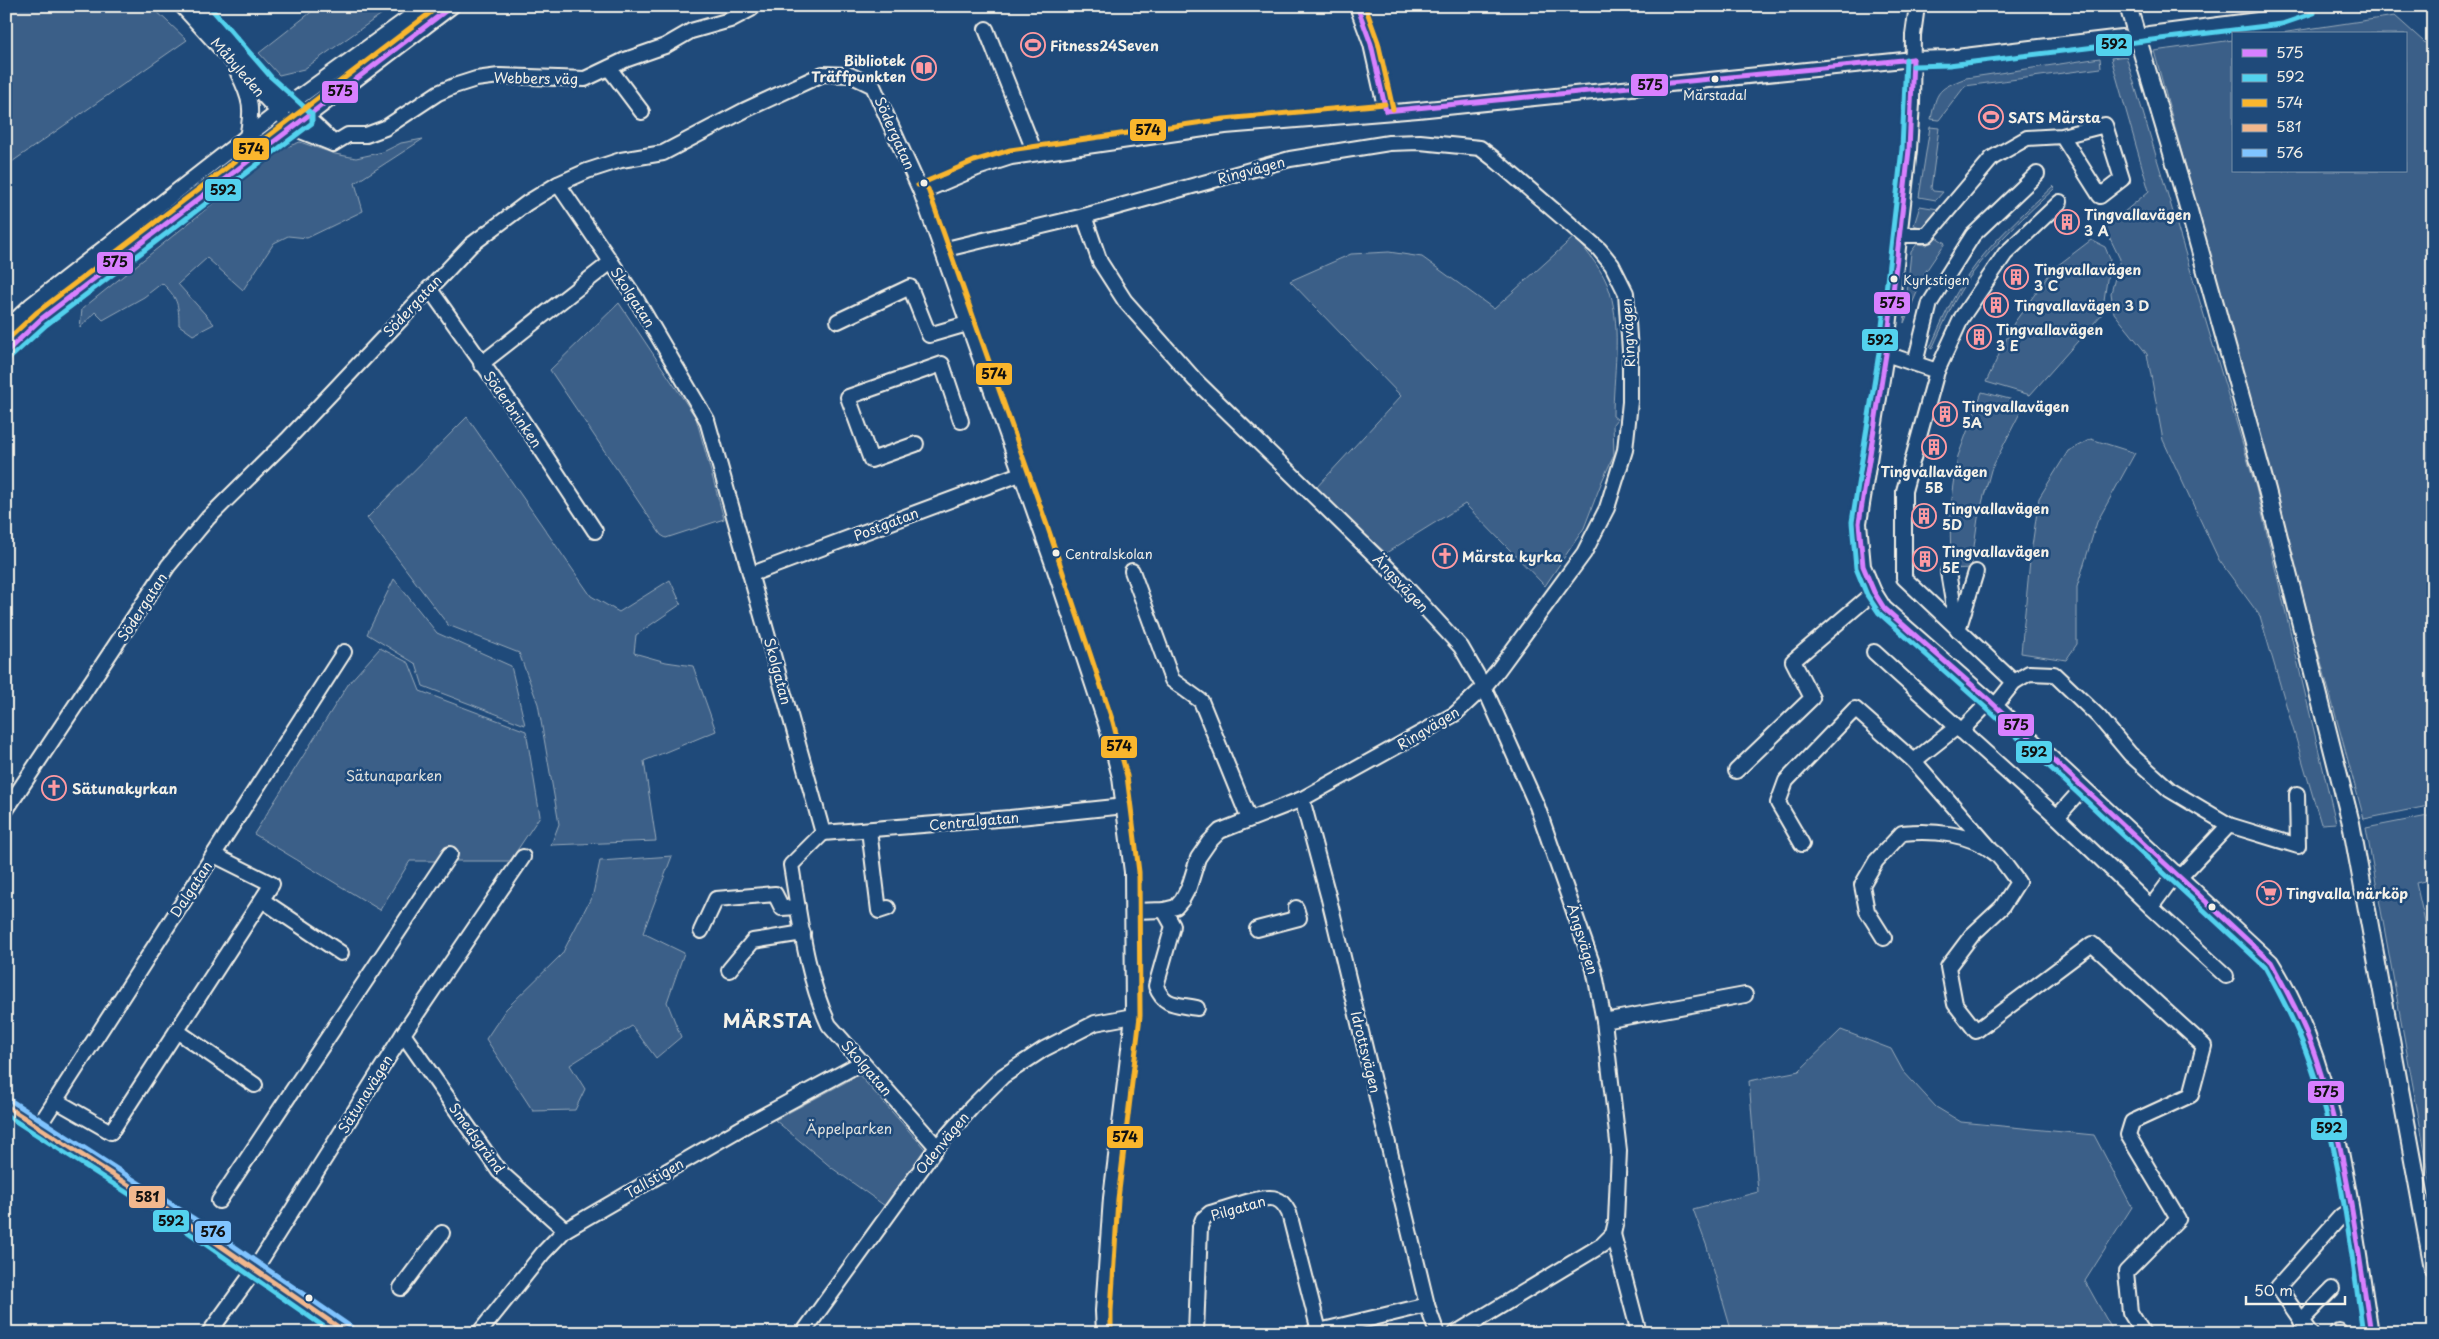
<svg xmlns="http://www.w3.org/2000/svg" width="2439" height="1339" viewBox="0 0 2439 1339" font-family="'Playpen Sans',sans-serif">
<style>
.green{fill:#3a5f88;stroke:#97a8b8}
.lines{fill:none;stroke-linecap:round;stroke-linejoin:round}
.minor-casing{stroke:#f4f1e8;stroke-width:18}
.major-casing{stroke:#f4f1e8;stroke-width:20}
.minor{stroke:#1f4a7a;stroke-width:14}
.major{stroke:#1f4a7a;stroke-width:16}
.bus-1-casing{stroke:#1f4a7a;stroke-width:9}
.bus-2-casing{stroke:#1f4a7a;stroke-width:9}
.bus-3-casing{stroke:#1f4a7a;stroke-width:9}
.bus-4-casing{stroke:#1f4a7a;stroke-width:9}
.bus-5-casing{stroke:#1f4a7a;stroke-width:9}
.bus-1{stroke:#d880ff;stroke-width:5}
.bus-2{stroke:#53d2ee;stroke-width:5}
.bus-3{stroke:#fab62d;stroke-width:5}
.bus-4{stroke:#f1b78d;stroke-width:5}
.bus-5{stroke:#80c4ff;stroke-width:5}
.bus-dot{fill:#f4f1e8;stroke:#1f4a7a;stroke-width:2}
.labels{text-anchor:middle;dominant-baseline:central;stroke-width:5;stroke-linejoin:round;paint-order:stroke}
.bus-label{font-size:13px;fill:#f4f1e8;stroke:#1f4a7a;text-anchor:start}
.poi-label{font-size:14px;font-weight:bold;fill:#f4f1e8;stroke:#1f4a7a;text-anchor:start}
.street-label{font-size:14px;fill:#f4f1e8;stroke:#1f4a7a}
.park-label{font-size:14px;fill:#e1e2de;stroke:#1f4a7a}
.district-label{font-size:19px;font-weight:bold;letter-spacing:1px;fill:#f4f1e8;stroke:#1f4a7a}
.line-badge{stroke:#1f4a7a;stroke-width:2}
.pale-badge-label{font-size:14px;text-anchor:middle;font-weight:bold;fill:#111}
</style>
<rect width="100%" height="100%" fill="#1f4a7a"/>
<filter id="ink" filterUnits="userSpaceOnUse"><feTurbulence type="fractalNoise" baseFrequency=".02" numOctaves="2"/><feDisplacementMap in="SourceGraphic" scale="10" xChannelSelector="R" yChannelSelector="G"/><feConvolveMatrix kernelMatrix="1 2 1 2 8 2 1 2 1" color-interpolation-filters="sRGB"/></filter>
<g filter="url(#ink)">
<g class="green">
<path d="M6 6H151L187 40 6 166Z"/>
<path d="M319 6H393L304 69 279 75 259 53Z"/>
<path d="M2395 16 2433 50V805L2364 819 2154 51 2233 40V171H2405V34H2274Z"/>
<path d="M2126 56 2256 488 2336 823 2321 824 2260 616 2219 560 2163 440 2147 354 2114 313 2111 293 2120 259 2105 228 2149 191 2111 58Z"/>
<path d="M2100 58 2101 68 1965 86 1939 120 1931 119C1937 90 1938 89 1966 78Z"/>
<path d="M1930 127 1939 128 1931 188 1933 191 1943 192 1936 200 1919 197Z"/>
<path d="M423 139 355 183 363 211 307 238 288 236 274 243 243 290 207 258 178 284 214 324 193 335 179 325C179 304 177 297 162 283L144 297 103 320 95 312 80 328 82 309 281 149 300 142 335 154 356 158 383 152 401 143Z"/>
<path d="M2053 186 2055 188C2026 215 1996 242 1972 274 1955 296 1944 323 1932 349L1930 348C1941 323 1952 297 1969 274 1992 241 2024 213 2053 186Z"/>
<path d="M1920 206 1938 209 1923 228 1914 225Z"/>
<path d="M1575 236C1588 254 1604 271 1610 292 1622 331 1613 376 1613 416L1617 419 1613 424 1614 455 1602 481 1584 528 1545 586 1465 504 1386 553 1315 489 1401 396 1290 281 1351 254 1389 252 1422 257 1494 309Z"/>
<path d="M1936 237 1945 243 1926 271 1904 323 1911 252 1917 244 1927 245Z"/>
<path d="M2091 240 2105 247 2110 259 2102 314 2030 395 1986 382 2014 323 2053 269Z"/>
<path d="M619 303 696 418 724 519 666 538 661 535 550 370Z"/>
<path d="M1982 392 2025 403 1991 470 1978 518 1971 568 1951 569 1950 513 1958 456Z"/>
<path d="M467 417 591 596 619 612 670 580 681 604 636 635 634 653 666 662 693 666 716 731 644 761 656 841 551 845 559 824 538 704 519 653 448 625 367 518Z"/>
<path d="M2091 439 2135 453 2097 522 2077 587V644L2066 660 2021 653 2030 560 2039 498 2068 451Z"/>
<path d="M394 579 437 633 511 666 525 725 423 686 416 664 367 634Z"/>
<path d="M380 648 409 663 420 691 526 731 540 816 510 861H410L380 910 254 834 349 683Z"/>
<path d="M2433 815V879L2416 883 2433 957V1196L2366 828Z"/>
<path d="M672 856 643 933 684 953 667 1002 681 1037 656 1058 632 1026 570 1065 585 1089 575 1110 533 1111 486 1039 506 1009 562 954 593 894 600 861Z"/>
<path d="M1841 1030 1891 1049 1903 1071 1936 1107 1961 1122 2094 1135 2132 1207 2085 1281 2114 1333H1732L1707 1247 1693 1209 1758 1192 1749 1081 1799 1071Z"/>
<path d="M859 1075 925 1149 885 1206 832 1168 775 1120Z"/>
</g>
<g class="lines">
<defs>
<g id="minor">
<path d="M182 6 293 128 333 144"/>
<path d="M199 6C224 30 244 59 268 84 289 105 314 121 333 143"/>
<path d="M1357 6 1371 44 1386 111"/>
<path d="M1917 6 1913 35 1912 104 1909 150 1886 354 1859 523 1863 566 1874 592 1884 608 1990 701 2271 962C2338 1067 2351 1211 2371 1333"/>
<path d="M986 29 1035 153"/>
<path d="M2149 34 2281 17 2311 6"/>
<path d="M609 68 642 112"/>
<path d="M238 73C251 99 253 109 247 137"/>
<path d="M333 144 348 135H366L385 128 438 93 454 86 476 79 499 76 585 79 625 60 665 46 691 31 730 20 751 9"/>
<path d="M558 184 635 297 707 420 823 833"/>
<path d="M921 192 977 168 1011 157 1225 126 1418 110 1913 59 1948 58 2122 37"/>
<path d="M1084 216 1100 262 1125 301 1195 380 1393 573 1461 647 1484 687 1537 806 1594 969 1604 1021 1619 1151 1616 1221 1613 1234 1602 1245 1456 1333"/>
<path d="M1899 235H1927L1992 158 2027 138 2062 136 2100 196 2122 179 2105 125 2062 136"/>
<path d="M942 250 1084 216 1290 159 1389 143 1420 142 1480 148 1493 158 1599 249 1612 265 1626 293 1630 351V402L1625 450 1607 508 1584 553 1498 670 1484 687 1455 714 1302 799 1220 831 1209 842 1198 858 1189 887 1182 900 1176 907 1164 910 1133 911"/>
<path d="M429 288 514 408 595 531"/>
<path d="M838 321 910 287 929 335 967 324"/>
<path d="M6 329 31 305 277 113 425 6"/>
<path d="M6 352 41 319 452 6"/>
<path d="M1886 354 1937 371"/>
<path d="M1915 363 1930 303 1973 235 2037 174"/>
<path d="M481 364 611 262"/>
<path d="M916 444 871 460 848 397 942 364 961 421"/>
<path d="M1132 571 1172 680 1201 701 1249 819"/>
<path d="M1948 572 1957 626"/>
<path d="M752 574 1020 474"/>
<path d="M1958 630 1976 572"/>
<path d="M1874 652 2057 817 2151 907"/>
<path d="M2014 682 1904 578V491L1937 371 1962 317 2005 254 2060 202"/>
<path d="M1995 706 2014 682 2029 673 2054 674 2099 717 2130 754 2170 790 2229 825 2180 877"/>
<path d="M1961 731 1990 701"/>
<path d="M1914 761 1989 847"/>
<path d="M1736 771 1812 698 1793 661 1874 592"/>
<path d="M1302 799 1329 899 1427 1305 1437 1333"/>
<path d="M6 810 168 566 208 518 287 440 471 245 527 203 558 184 587 171 621 160 663 153 745 110 823 74 850 75 873 86 921 192 942 250 1053 564 1106 724 1120 777 1132 872 1133 1016 1111 1198 1103 1311 1104 1333"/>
<path d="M2057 817 2083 788"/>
<path d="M2229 825 2298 846 2297 794"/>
<path d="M869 830 879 911 888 908"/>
<path d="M823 833 791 865C800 919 806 976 829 1025L937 1147"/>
<path d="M823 833 1010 818 1125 806"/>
<path d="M1802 844 1778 803 1786 781 1855 709 1914 761 1957 727"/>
<path d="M2176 873 2151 907 2226 976"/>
<path d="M262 900 341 953"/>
<path d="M1164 910 1173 926 1156 986C1164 1007 1177 1004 1197 1008"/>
<path d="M1257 929 1299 918 1296 908"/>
<path d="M701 931 716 899 775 894 782 908 798 907"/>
<path d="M1884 938 1867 911 1862 885 1876 861 1902 833C1933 830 1971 833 1996 854 2004 862 2011 873 2018 882L2002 907 1972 935 1948 967 1955 1004 1976 1031 2092 944 2204 1046 2191 1095 2132 1122 2128 1135 2178 1219 2126 1272 2130 1312 2143 1333"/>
<path d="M729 970 753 941 803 933"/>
<path d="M1604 1021 1745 995"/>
<path d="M177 1031 255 1085"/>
<path d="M403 1034 499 1171 565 1230"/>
<path d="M55 1100 111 1132 272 884 214 855"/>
<path d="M6 1106 189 1224 347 1333"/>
<path d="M39 1126 344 652"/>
<path d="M219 1201 450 854"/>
<path d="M1613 1234 1639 1333"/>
<path d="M401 1288 442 1233"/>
<path d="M2301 1321 2332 1289"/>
<path d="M209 1333 254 1271 403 1034 523 857"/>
<path d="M479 1333 543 1253 565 1230 750 1123 861 1063"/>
<path d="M803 1333 937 1147 972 1107 1003 1076 1044 1049 1095 1023 1133 1016"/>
<path d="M1196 1333 1200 1227 1203 1219 1210 1213C1223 1210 1264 1194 1276 1199 1282 1201 1286 1207 1289 1213L1319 1331"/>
<path d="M1311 1333 1427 1305"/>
<path d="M2310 1333 2278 1287 2341 1216 2350 1210"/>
<path d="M2337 1333 2339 1331"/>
</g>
<path id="major" d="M2128 6 2186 200 2267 490 2351 823 2433 1268"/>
</defs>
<use href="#minor" class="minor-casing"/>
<use href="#major" class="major-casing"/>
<use href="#minor" class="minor"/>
<use href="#major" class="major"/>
<defs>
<g id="bus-1">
<path d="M1357 6 1371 44 1386 111"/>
<path d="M1913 59 1909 150 1886 354 1859 523 1863 566 1874 592 1884 608 1990 701 2271 962C2286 990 2301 1017 2312 1047 2345 1139 2356 1237 2371 1333"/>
<path d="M1386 111 1913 59"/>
<path d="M6 352 41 319 452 6"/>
</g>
<g id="bus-2">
<path d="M1906 59 1902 149 1879 353 1852 522 1856 568 1867 595 1879 613 1985 707 2265 967C2280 994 2294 1020 2305 1049 2339 1139 2349 1238 2363 1333"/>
<path d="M1913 66 1949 65 2282 24 2314 13"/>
<path d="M11 357 46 325 312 123V114L271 77 209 6"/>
<path d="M6 1115 185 1230 333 1333"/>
</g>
<g id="bus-3">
<path d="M1365 6 1378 42 1393 109"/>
<path d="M918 185 974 161 1010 150 1224 119 1385 104"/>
<path d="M928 189 1048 528 1113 722 1127 776 1139 872 1140 1016 1118 1199 1111 1311V1333"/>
<path d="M6 341 36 313 439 6"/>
</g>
<path id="bus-4" d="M6 1106 189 1224 347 1333"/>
<path id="bus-5" d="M10 1100 193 1218 351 1327"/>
</defs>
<use href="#bus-1" class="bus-1-casing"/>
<use href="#bus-2" class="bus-2-casing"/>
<use href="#bus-3" class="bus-3-casing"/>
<use href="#bus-4" class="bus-4-casing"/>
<use href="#bus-5" class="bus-5-casing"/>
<use href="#bus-1" class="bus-1"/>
<use href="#bus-2" class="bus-2"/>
<use href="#bus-3" class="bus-3"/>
<use href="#bus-4" class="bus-4"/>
<use href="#bus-5" class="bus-5"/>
</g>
</g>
<defs>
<symbol id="stadium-ring" viewBox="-11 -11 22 22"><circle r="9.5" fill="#1f4a7a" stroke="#ff9aa2" stroke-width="1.5"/><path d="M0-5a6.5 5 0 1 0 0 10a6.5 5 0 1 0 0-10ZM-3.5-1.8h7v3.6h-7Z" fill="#ff9aa2"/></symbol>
<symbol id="library-ring" viewBox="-11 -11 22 22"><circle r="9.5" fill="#1f4a7a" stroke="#ff9aa2" stroke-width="1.5"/><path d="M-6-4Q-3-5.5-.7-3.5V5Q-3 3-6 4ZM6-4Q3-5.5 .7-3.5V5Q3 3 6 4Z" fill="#ff9aa2"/></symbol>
<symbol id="building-ring" viewBox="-11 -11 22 22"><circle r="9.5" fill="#1f4a7a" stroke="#ff9aa2" stroke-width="1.5"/><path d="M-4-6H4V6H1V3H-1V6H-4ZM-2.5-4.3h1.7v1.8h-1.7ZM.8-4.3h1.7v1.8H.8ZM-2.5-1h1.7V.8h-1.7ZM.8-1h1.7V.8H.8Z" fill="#ff9aa2"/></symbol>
<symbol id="church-ring" viewBox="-11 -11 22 22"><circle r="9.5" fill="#1f4a7a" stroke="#ff9aa2" stroke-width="1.5"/><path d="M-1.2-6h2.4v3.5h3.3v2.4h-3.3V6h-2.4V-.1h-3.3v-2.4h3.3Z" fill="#ff9aa2"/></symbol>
<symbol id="supermarket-ring" viewBox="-11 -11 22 22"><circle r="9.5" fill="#1f4a7a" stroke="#ff9aa2" stroke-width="1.5"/><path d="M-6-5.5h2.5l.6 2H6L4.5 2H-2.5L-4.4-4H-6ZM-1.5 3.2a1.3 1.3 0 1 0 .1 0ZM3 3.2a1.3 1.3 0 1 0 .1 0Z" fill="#ff9aa2"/></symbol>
</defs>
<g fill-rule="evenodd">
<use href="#stadium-ring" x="1019" y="31" width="28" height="28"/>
<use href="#library-ring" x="910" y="54" width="28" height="28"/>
<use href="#stadium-ring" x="1977" y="103" width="28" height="28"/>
<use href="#building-ring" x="2053" y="208" width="28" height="28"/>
<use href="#building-ring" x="2002" y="263" width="28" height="28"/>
<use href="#building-ring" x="1982" y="291" width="28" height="28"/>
<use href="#building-ring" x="1965" y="323" width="28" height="28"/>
<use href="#building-ring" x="1931" y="400" width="28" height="28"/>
<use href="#building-ring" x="1920" y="433" width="28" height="28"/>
<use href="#building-ring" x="1910" y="502" width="28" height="28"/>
<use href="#church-ring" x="1431" y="542" width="28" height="28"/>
<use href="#building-ring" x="1911" y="545" width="28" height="28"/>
<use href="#church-ring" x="40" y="774" width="28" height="28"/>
<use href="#supermarket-ring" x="2255" y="879" width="28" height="28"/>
</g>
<g class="bus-dot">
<circle cx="1715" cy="79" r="4.5"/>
<circle cx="924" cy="183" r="4.5"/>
<circle cx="1894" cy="279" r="4.5"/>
<circle cx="1056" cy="553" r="4.5"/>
<circle cx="2212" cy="907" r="4.5"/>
<circle cx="309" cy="1298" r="4.5"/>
</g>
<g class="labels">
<g class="bus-label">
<text x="1715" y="94" text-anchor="middle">Märstadal</text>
<text x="1903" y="279">Kyrkstigen</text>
<text x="1065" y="553">Centralskolan</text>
</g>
<g class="poi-label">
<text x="1050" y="45">Fitness24Seven</text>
<text x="906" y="60" text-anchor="end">Bibliotek<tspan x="906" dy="16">Träffpunkten</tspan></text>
<text x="2008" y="117">SATS Märsta</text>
<text x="2084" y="214">Tingvallavägen<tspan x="2084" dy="16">3 A</tspan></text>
<text x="2034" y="269">Tingvallavägen<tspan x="2034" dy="16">3 C</tspan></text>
<text x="2014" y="305">Tingvallavägen 3 D</text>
<text x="1996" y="329">Tingvallavägen<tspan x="1996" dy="16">3 E</tspan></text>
<text x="1962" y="406">Tingvallavägen<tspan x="1962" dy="16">5A</tspan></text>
<text x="1934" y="471" text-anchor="middle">Tingvallavägen<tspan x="1934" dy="16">5B</tspan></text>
<text x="1942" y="508">Tingvallavägen<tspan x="1942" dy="16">5D</tspan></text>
<text x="1942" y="551">Tingvallavägen<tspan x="1942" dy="16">5E</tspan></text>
<text x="1462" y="556">Märsta kyrka</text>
<text x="72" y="788">Sätunakyrkan</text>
<text x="2286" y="893">Tingvalla närköp</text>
</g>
<g class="street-label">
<text transform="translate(238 67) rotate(49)">Måbyleden</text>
<text transform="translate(536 78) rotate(1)">Webbers väg</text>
<text transform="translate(895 133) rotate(66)">Södergatan</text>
<text transform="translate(1251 170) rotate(-15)">Ringvägen</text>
<text transform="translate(633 297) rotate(57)">Skolgatan</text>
<text transform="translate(412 306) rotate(-47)">Södergatan</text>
<text transform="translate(1628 333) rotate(-93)">Ringvägen</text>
<text transform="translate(513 409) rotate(55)">Söderbrinken</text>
<text transform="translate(886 524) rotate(-21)">Postgatan</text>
<text transform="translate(1401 583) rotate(47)">Ängsvägen</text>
<text transform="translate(142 607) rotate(-57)">Södergatan</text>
<text transform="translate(778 671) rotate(75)">Skolgatan</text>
<text transform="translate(1428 728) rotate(-31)">Ringvägen</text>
<text transform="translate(974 821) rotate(-5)">Centralgatan</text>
<text transform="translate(191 889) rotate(-57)">Dalgatan</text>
<text transform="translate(1583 939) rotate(73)">Ängsvägen</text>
<text transform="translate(1366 1052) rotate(76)">Idrottsvägen</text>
<text transform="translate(867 1068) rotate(49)">Skolgatan</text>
<text transform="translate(365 1094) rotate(-58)">Sätunavägen</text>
<text transform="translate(477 1138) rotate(54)">Smedsgränd</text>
<text transform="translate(942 1143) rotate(-51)">Odenvägen</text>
<text transform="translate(654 1178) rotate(-30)">Tallstigen</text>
<text transform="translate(1238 1208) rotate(-16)">Pilgatan</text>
</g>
<g class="park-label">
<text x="394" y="775">Sätunaparken</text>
<text x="849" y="1128">Äppelparken</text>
</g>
<g class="district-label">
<text x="768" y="1020">MÄRSTA</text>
</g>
</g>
<g class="line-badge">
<rect x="2095" y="33" width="38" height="24" rx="5" fill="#53d2ee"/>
<rect x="1630" y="73" width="39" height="24" rx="5" fill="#d880ff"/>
<rect x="321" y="80" width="38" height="24" rx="5" fill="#d880ff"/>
<rect x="1129" y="118" width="38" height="24" rx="5" fill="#fab62d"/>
<rect x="232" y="137" width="38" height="24" rx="5" fill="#fab62d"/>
<rect x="204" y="178" width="38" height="24" rx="5" fill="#53d2ee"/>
<rect x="96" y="251" width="38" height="24" rx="5" fill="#d880ff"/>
<rect x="1873" y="291" width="38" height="24" rx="5" fill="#d880ff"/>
<rect x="1861" y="328" width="38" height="24" rx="5" fill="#53d2ee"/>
<rect x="975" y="362" width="38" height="24" rx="5" fill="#fab62d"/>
<rect x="1997" y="713" width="38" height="24" rx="5" fill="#d880ff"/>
<rect x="1100" y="735" width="38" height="24" rx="5" fill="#fab62d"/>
<rect x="2015" y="740" width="38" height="24" rx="5" fill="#53d2ee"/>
<rect x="2307" y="1080" width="38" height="24" rx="5" fill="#d880ff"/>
<rect x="2310" y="1117" width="38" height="24" rx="5" fill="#53d2ee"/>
<rect x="1106" y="1125" width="38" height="24" rx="5" fill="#fab62d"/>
<rect x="128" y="1185" width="38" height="24" rx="5" fill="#f1b78d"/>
<rect x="152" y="1209" width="38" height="24" rx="5" fill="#53d2ee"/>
<rect x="194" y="1220" width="38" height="24" rx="5" fill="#80c4ff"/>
</g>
<g class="pale-badge-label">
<text x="2114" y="49">592</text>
<text x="1650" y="90">575</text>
<text x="340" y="96">575</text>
<text x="1148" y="135">574</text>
<text x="251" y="154">574</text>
<text x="223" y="195">592</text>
<text x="115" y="267">575</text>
<text x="1892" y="308">575</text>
<text x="1880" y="345">592</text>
<text x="994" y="379">574</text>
<text x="2016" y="730">575</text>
<text x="1119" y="751">574</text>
<text x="2034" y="757">592</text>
<text x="2326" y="1097">575</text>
<text x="2329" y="1133">592</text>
<text x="1125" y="1142">574</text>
<text x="147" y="1202">581</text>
<text x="171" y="1226">592</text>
<text x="213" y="1237">576</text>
</g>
<rect width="2439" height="1339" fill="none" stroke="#1f4a7a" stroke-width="25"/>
<rect x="12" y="12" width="2414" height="1314" fill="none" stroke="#f4f1e8" stroke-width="2" filter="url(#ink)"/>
<rect x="2232" y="32" width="175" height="140" fill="#1f4a7a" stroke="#748da6"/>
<rect x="2242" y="49" width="25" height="8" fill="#d880ff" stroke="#748da6"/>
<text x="2276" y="58" font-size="15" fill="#f4f1e8">575</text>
<rect x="2242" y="74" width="25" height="8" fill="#53d2ee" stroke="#748da6"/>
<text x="2276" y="82" font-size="15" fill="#f4f1e8">592</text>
<rect x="2242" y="99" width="25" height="8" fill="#fab62d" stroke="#748da6"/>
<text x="2276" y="108" font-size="15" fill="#f4f1e8">574</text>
<rect x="2242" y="124" width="25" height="8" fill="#f1b78d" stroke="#748da6"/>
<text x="2276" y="132" font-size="15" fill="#f4f1e8">581</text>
<rect x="2242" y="149" width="25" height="8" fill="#80c4ff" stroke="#748da6"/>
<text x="2276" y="158" font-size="15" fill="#f4f1e8">576</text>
<path d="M2246 1296v8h99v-8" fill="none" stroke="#f4f1e8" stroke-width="2.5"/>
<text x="2254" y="1296" font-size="15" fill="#f4f1e8" stroke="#1f4a7a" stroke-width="4" paint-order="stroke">50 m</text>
</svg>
